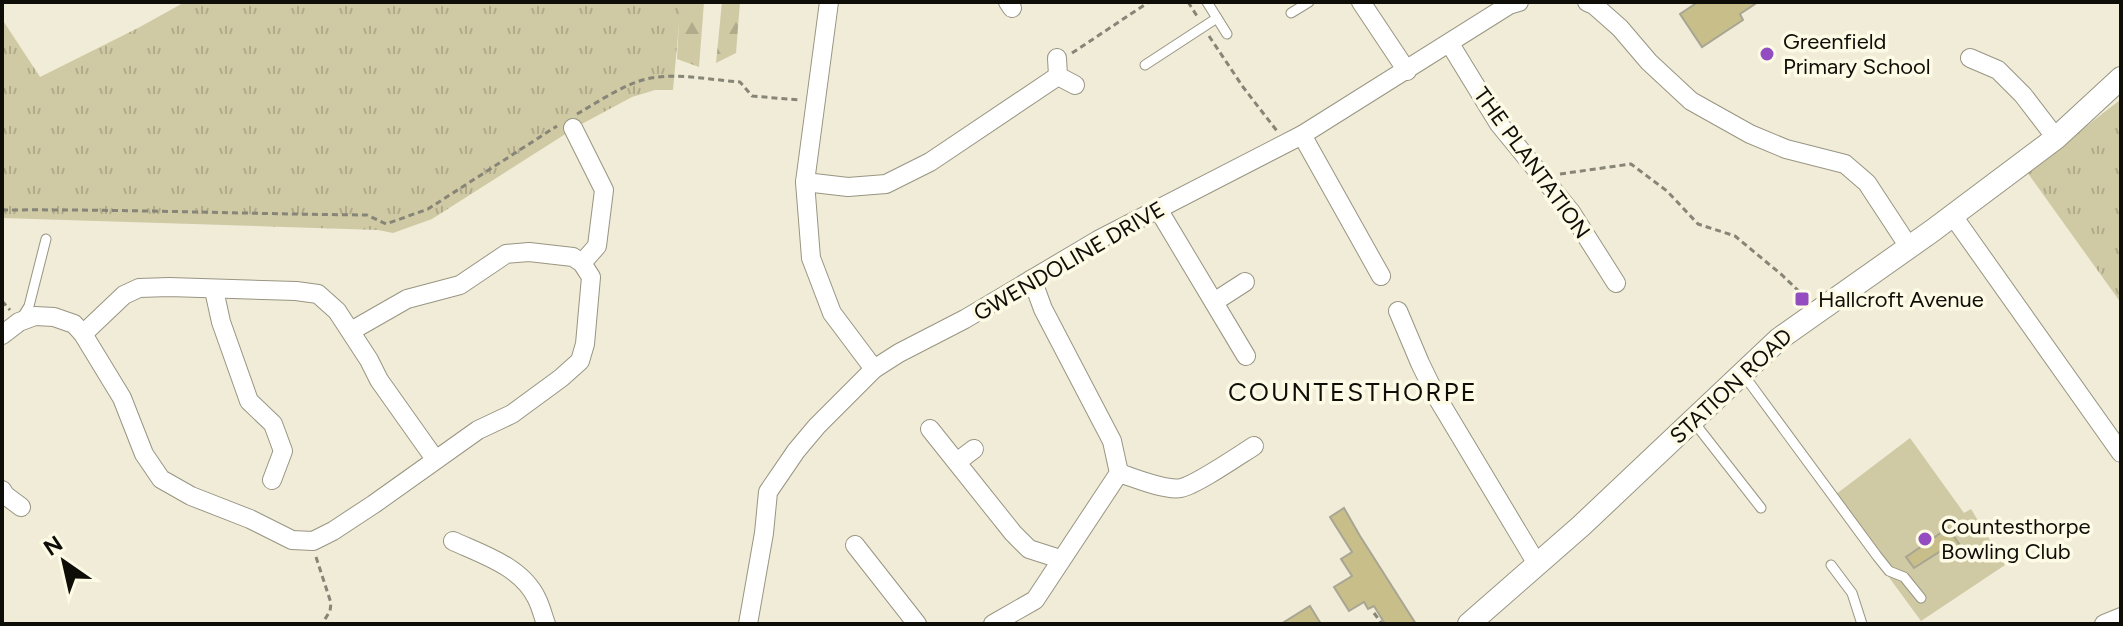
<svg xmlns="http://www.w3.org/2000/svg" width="2123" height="626" viewBox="0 0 2123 626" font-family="Figtree,sans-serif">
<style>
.grass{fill:#cfc9a4}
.forest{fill:url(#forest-firs)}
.park{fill:url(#park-tufts)}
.building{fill:#c7be8a;stroke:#a8a593;stroke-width:2}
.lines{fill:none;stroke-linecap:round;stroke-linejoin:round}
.service-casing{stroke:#989582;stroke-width:11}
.minor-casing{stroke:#989582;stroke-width:20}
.tertiary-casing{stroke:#989582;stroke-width:24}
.path{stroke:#878577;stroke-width:3;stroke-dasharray:6 4;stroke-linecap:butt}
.service{stroke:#fff;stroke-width:9}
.minor{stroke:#fff;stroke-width:18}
.tertiary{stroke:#fff;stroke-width:22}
.poi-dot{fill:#934dc0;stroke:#fdfae5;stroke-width:3}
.labels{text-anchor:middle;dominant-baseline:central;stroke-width:7;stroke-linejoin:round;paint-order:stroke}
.poi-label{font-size:22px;fill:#0e0d07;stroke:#fdfae5;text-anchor:start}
.street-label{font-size:22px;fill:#0e0d07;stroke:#fdfae5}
.quarter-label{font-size:26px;letter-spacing:2px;fill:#0e0d07;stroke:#fdfae5}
</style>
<defs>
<pattern id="forest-firs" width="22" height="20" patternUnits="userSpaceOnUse" patternTransform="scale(2)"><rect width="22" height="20" fill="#cfc9a4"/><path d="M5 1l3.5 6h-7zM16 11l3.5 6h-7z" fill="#b1ab8c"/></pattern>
<pattern id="park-tufts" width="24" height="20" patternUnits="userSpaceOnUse" patternTransform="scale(2)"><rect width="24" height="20" fill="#cfc9a4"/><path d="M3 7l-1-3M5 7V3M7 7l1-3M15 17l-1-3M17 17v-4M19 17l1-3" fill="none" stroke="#b1ab8c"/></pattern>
</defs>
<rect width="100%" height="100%" fill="#f0ecd8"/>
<path class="grass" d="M1910 438 1964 513 1971 509 2005 565 1921 621 1831 498Z"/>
<g class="forest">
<path d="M680 2H704L699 67 677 59Z"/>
<path d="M722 2H740L736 53 716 63Z"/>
</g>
<g class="park">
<path d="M185 2H681L673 90H655L632 97 578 126 432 219 393 233 378 230 2 218V19L40 77 138 28Z"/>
<path d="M2120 100 2121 101V303L2027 172Z"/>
</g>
<g class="building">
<path d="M1698 2H1758L1740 14 1743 20 1702 47 1680 14Z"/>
<path d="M1344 508 1360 536 1416 624H1385L1374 606 1368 609 1364 602 1349 611 1334 587 1352 576 1341 559 1352 552 1330 517Z"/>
<path d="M1948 528 1964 551 1951 560 1944 549 1914 568 1906 557Z"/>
<path d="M1310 606 1321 624H1281Z"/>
</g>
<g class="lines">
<defs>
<g id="service">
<path d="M1207 2 1227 34"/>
<path d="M1291 13 1309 2"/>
<path d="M1145 65 1217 18"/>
<path d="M21 319 29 306 46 239"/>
<path d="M1743 374 1877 556 1889 571 1904 577 1921 598"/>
<path d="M1693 421 1761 508"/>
<path d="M1831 565 1852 593 1862 624"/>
</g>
<g id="minor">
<path d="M829 2 805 182 811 258 832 313 874 369"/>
<path d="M1008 2 1012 8"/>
<path d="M1361 2 1407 71"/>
<path d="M1587 2 1594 5 1620 28 1649 62 1691 101 1750 134 1786 149 1845 164 1867 183 1909 247"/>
<path d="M1450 44 1499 124 1571 212 1616 283"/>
<path d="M1057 58 1058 76 1075 85"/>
<path d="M1970 58 1998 70 2023 95 2056 138"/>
<path d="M573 128 604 190 597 246 582 263"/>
<path d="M1302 135 1381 276"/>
<path d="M805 182 848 187 886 184 930 162 1058 76"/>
<path d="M1158 209 1246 356"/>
<path d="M1953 216 2121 453"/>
<path d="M214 290 221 322 249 401 273 424 283 451 272 480"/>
<path d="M1214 302 1245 282"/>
<path d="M1398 311 1420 363 1435 394 1537 564"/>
<path d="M83 334 124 295 139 288 169 287 296 291 318 294 337 311 369 360 379 380 435 459"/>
<path d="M2 335 19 322 35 316 54 317 74 324 83 334 122 398 144 454 161 479 191 496 250 519 292 540 313 541 333 531 374 504 478 430 512 414 561 378 580 361 585 344 591 277 582 263 573 257 529 252 506 254 460 285 407 299 351 331"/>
<path d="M930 429 1013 533 1029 549 1060 559"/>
<path d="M957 462 974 449"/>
<path d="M1119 473C1135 478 1165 491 1181 488 1196 485 1238 456 1254 446"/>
<path d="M2 490 5 495 21 507"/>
<path d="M453 541C484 555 522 567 537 599 541 607 543 616 546 624"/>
<path d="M855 545 917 624"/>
<path d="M748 624 764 533 768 492 796 451 817 426 874 369 899 353 965 319 1098 240 1302 135 1509 5 1519 2"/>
<path d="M993 624 1035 600 1119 473 1112 441 1043 309 1032 279"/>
<path d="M2104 624 2121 617"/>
</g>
<path id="tertiary" d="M1469 624 1581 526 1779 339 1932 231 2056 138 2121 78"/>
</defs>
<use href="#service" class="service-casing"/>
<use href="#minor" class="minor-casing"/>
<use href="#tertiary" class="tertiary-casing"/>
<g class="path">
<path d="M1188 2 1197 16"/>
<path d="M1209 36 1243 87 1277 131"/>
<path d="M1072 53 1149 2"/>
<path d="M577 114C600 101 625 83 651 78 679 73 711 80 740 82L752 96 799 100"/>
<path d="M1560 174 1631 164 1667 191 1698 224 1735 236 1782 275 1807 299"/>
<path d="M2 210C124 209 245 214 367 215L386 224 428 209 557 126"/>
<path d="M2 301 10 310"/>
<path d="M316 557 331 603 330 611 322 624"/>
<path d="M1374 613 1382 624"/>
</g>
<use href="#service" class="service"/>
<use href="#minor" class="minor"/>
<use href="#tertiary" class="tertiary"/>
</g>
<g class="poi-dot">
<circle cx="1767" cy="54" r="8"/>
<rect x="1794" y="291" width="16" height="16" rx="4"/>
<circle cx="1925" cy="539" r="8"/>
</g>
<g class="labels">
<g class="poi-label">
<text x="1783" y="41">Greenfield<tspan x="1783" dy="25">Primary School</tspan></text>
<text x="1818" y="299">Hallcroft Avenue</text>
<text x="1941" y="526">Countesthorpe<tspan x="1941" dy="25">Bowling Club</tspan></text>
</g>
<g class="street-label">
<text transform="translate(1532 163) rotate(54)">THE PLANTATION</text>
<text transform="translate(1069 261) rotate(-30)">GWENDOLINE DRIVE</text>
<text transform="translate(1731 386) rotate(-43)">STATION ROAD</text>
</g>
<g class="quarter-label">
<text x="1353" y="392">COUNTESTHORPE</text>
</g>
</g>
<rect width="2123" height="626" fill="none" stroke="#0e0d07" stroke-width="8"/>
<g transform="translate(64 562) rotate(326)" stroke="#fdfae5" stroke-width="6" paint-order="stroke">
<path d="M0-6L14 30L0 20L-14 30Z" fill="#0e0d07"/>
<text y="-12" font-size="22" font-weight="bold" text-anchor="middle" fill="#0e0d07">N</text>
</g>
</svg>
